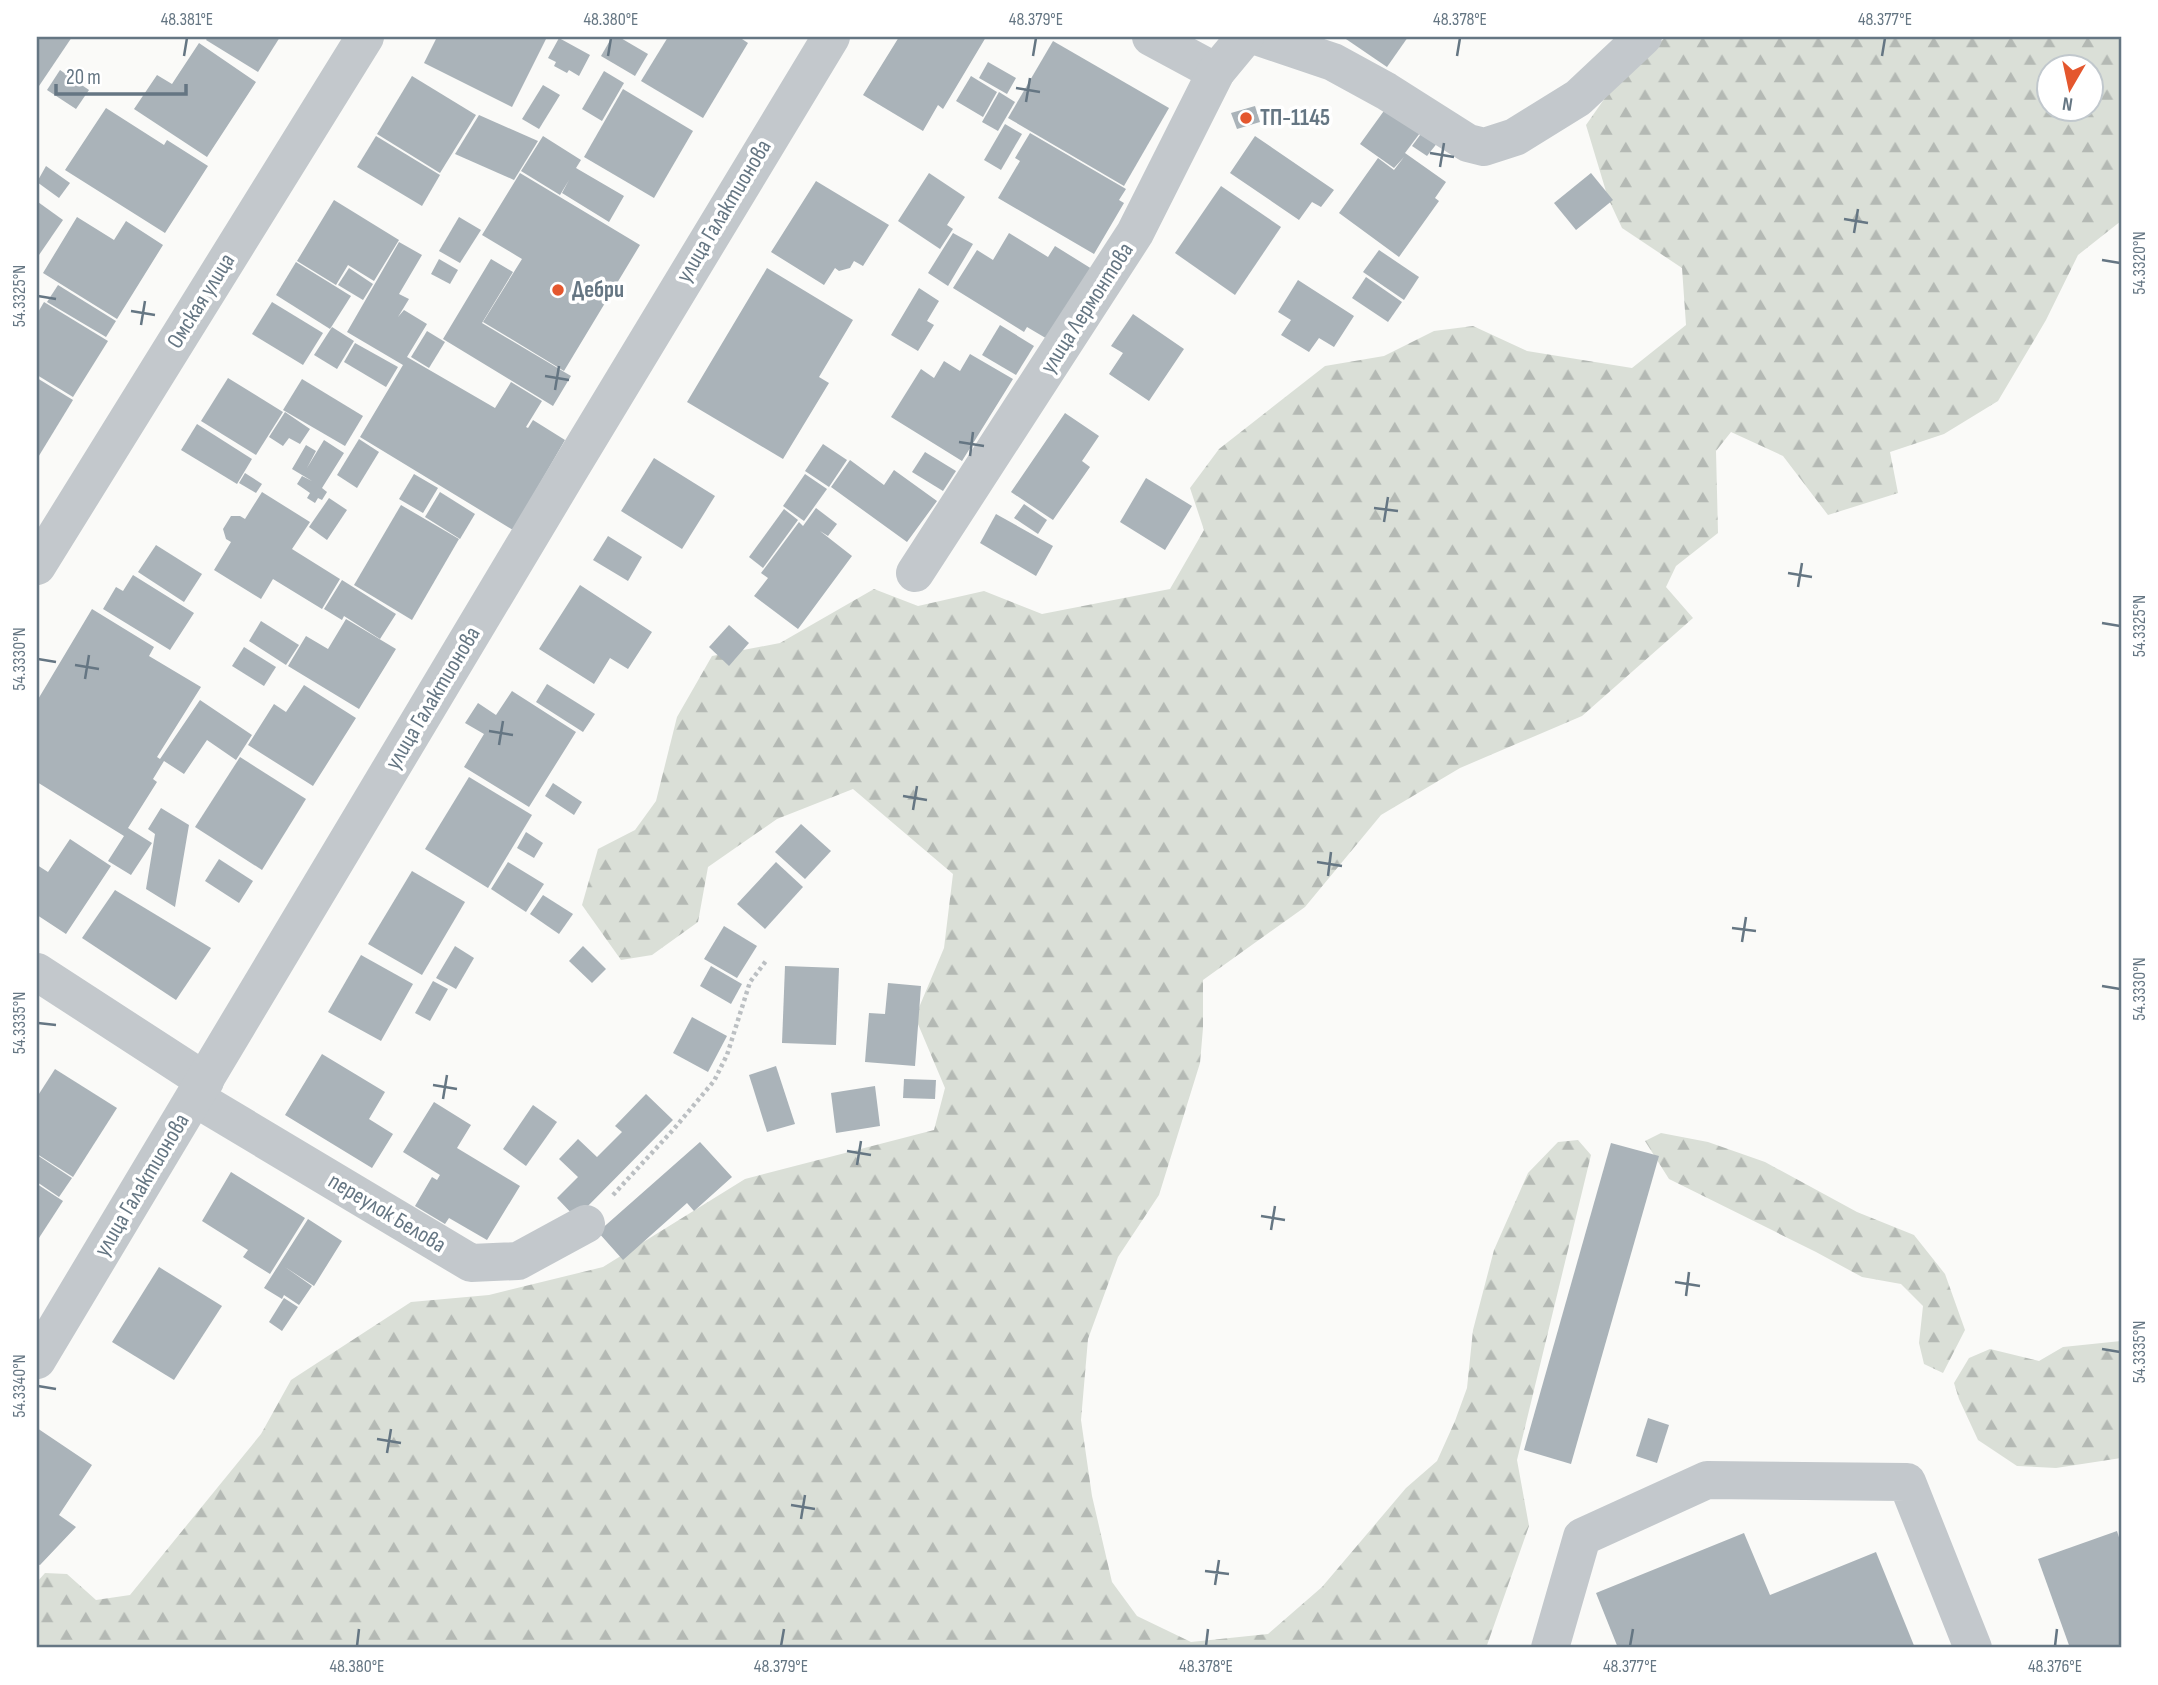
<svg xmlns="http://www.w3.org/2000/svg" width="2158" height="1685" viewBox="0 0 2158 1685" font-family="'Sofia Sans Condensed',sans-serif">
<style>
.forest{fill:url(#forest-firs);fill-rule:evenodd}
.building{fill:#aab3b9}
.lines{fill:none;stroke-linecap:round;stroke-linejoin:round}
.path{stroke:#bbbfc2;stroke-width:4.5;stroke-dasharray:3.5 3.5;stroke-linecap:butt}
.minor{stroke:#c3c8cc;stroke-width:38}
.ticks{fill:none;stroke:#657683;stroke-width:2.5}
.poi-dot{fill:#e4572e;stroke:#fff;stroke-width:2.5}
.labels{text-anchor:middle;dominant-baseline:central;stroke-width:7;stroke-linejoin:round;paint-order:stroke}
.poi-label{font-size:23px;font-weight:bold;fill:#657683;stroke:#fff;text-anchor:start}
.street-label{font-size:23px;fill:#657683;stroke:#fff}
.neatline{fill:none;stroke:#657683;stroke-width:2.5}
.ticks-label{font-size:18px;text-anchor:middle;fill:#657683}
</style>
<defs>
<pattern id="forest-firs" width="22" height="20" patternUnits="userSpaceOnUse" patternTransform="scale(1.75)"><rect width="22" height="20" fill="#dadfd7"/><path d="M5 1l3.5 6h-7zM16 11l3.5 6h-7z" fill="#b4b9b4"/></pattern>
</defs>
<rect width="100%" height="100%" fill="#fafaf8"/>
<g class="forest">
<path d="M1666 37H2121V221L2078 255 2046 320 1998 401 1944 434 1890 452 1898 493 1828 515 1783 456 1731 432 1716 451 1718 533 1676 566 1666 587 1693 618 1582 716 1460 768 1381 815 1305 907 1203 980V1028L1200 1063 1159 1195 1118 1257 1088 1339 1081 1420 1092 1496 1112 1582 1137 1616 1191 1642 1268 1634 1322 1587 1406 1488 1437 1461 1455 1421 1467 1388 1473 1330 1494 1250 1528 1173 1558 1142 1578 1140 1591 1155 1517 1460 1529 1526 1486 1648H37V1582L45 1573 67 1574 96 1600 130 1595 261 1434 291 1380 411 1302 489 1295 603 1267 745 1179 934 1130 945 1088 915 1017 944 948 953 874 853 789 777 819 708 867 698 922 652 955 621 960 582 905 598 849 635 830 656 801 677 717 712 656 780 643 874 589 918 606 984 591 1042 614 1170 589 1204 530 1190 488 1219 449 1325 366 1384 356 1434 331 1473 326 1527 351 1632 368 1686 325 1682 268 1622 228 1608 198 1586 125 1621 75ZM2050 66H2092V108H2050Z"/>
<path d="M1661 1133 1708 1142 1765 1162 1857 1212 1914 1235 1945 1274 1965 1330 1943 1373 1924 1364 1919 1343 1923 1306 1901 1284 1862 1277 1816 1252 1669 1179 1645 1141Z"/>
<path d="M2121 1341V1458L2056 1468 2017 1466 1978 1440 1959 1399 1954 1383 1969 1358 1990 1349 2039 1361 2063 1347Z"/>
</g>
<g class="building">
<path d="M37 37H72L37 89Z"/>
<path d="M208 37H280L258 72 206 40Z"/>
<path d="M437 37H547L512 107 424 63Z"/>
<path d="M612 37H619L648 54 635 76 601 56Z"/>
<path d="M668 37H739L748 43 703 118 641 81Z"/>
<path d="M899 37H986L943 109 938 105 923 131 863 95Z"/>
<path d="M1343 37H1408L1387 67Z"/>
<path d="M559 38 590 55 579 76 569 70 567 73 554 66 556 62 548 58Z"/>
<path d="M1053 41 1169 108 1124 186 1008 118Z"/>
<path d="M199 43 256 82 207 157 134 109 157 75 172 84Z"/>
<path d="M988 62 1016 78 1007 94 979 78Z"/>
<path d="M60 70 89 90 76 109 47 90Z"/>
<path d="M604 71 624 83 602 121 582 109Z"/>
<path d="M412 76 476 115 440 173 377 134Z"/>
<path d="M971 76 997 92 983 117 956 101Z"/>
<path d="M543 85 560 95 539 129 522 119Z"/>
<path d="M623 89 693 131 654 198 584 157Z"/>
<path d="M999 92 1015 102 998 131 982 122Z"/>
<path d="M1255 106 1260 122 1237 129 1231 113Z"/>
<path d="M106 108 164 145 167 140 208 166 165 233 65 170Z"/>
<path d="M1386 108 1420 133 1405 153 1446 182 1435 198 1439 201 1399 257 1339 213 1378 158 1394 170 1404 157 1394 168 1360 144Z"/>
<path d="M479 115 538 141 514 180 455 154Z"/>
<path d="M1005 124 1022 134 1001 170 984 160Z"/>
<path d="M1423 131 1438 142 1427 156 1412 146Z"/>
<path d="M1030 133 1126 189 1119 200 1124 203 1094 254 998 198 1020 161 1015 158Z"/>
<path d="M376 136 440 175 422 206 357 167Z"/>
<path d="M543 136 581 160 576 168 624 196 609 222 562 193 569 180 560 195 521 171Z"/>
<path d="M1255 136 1334 190 1321 207 1312 202 1299 220 1230 173Z"/>
<path d="M46 166 70 183 59 198 37 182Z"/>
<path d="M520 173 640 245 564 371 483 322 522 259 482 235Z"/>
<path d="M929 173 965 197 947 225 953 229 940 249 898 221Z"/>
<path d="M1591 173 1613 200 1576 230 1554 203Z"/>
<path d="M816 181 889 225 863 266 854 261 850 268 839 271 835 268 824 285 771 252Z"/>
<path d="M1221 186 1281 227 1235 295 1175 253Z"/>
<path d="M334 200 399 240 374 281 348 265 336 285 297 261Z"/>
<path d="M38 202 63 220 39 255 37 253Z"/>
<path d="M77 217 114 240 126 221 163 245 117 319 43 273Z"/>
<path d="M459 217 481 230 460 263 439 251Z"/>
<path d="M953 233 973 244 948 286 928 273Z"/>
<path d="M1009 233 1048 257 1055 246 1092 269 1049 340 1027 327 1024 332 953 288 977 250 993 260Z"/>
<path d="M399 242 422 255 399 294 409 299 398 317 404 310 427 324 407 357 495 408 511 382 542 401 526 427 528 428 533 420 565 440 513 530 360 437 403 365 347 332Z"/>
<path d="M1379 250 1419 277 1404 300 1363 272Z"/>
<path d="M439 259 458 270 450 284 431 274Z"/>
<path d="M491 259 513 272 482 323 571 376 553 406 443 339Z"/>
<path d="M296 262 351 296 330 329 276 295Z"/>
<path d="M349 268 373 284 363 300 338 285Z"/>
<path d="M767 268 853 320 819 377 829 383 783 459 687 402Z"/>
<path d="M1366 277 1402 302 1388 322 1352 298Z"/>
<path d="M1298 280 1354 316 1334 347 1319 338 1309 352 1281 335 1291 320 1278 312Z"/>
<path d="M58 285 116 321 106 337 47 302Z"/>
<path d="M919 288 939 301 927 321 934 325 918 351 891 335Z"/>
<path d="M44 302 108 341 73 397 37 375V314Z"/>
<path d="M272 302 323 333 303 365 252 334Z"/>
<path d="M1133 314 1184 349 1149 401 1109 374 1123 353 1111 346Z"/>
<path d="M1000 325 1034 346 1016 375 982 355Z"/>
<path d="M332 327 354 341 337 369 314 355Z"/>
<path d="M427 331 445 342 429 368 411 357Z"/>
<path d="M355 343 398 367 386 387 344 362Z"/>
<path d="M970 354 1013 379 962 461 891 417 921 369 934 378 944 361 960 371Z"/>
<path d="M37 378 73 400 37 459Z"/>
<path d="M228 378 283 412 256 455 201 421Z"/>
<path d="M302 379 363 416 345 446 283 410Z"/>
<path d="M285 412 310 429 300 444 289 438 283 446 269 437Z"/>
<path d="M1065 413 1099 436 1082 461 1090 467 1053 520 1011 492Z"/>
<path d="M197 424 252 459 237 484 181 450Z"/>
<path d="M359 439 379 452 357 488 337 475Z"/>
<path d="M324 440 344 453 322 488 327 492 322 500 318 498 315 503 307 498 310 493 297 484 302 476 312 481 292 469 306 445 316 451 307 468Z"/>
<path d="M823 444 847 460 829 487 805 471Z"/>
<path d="M925 452 956 471 943 491 912 472Z"/>
<path d="M654 458 715 496 682 549 621 511Z"/>
<path d="M850 460 884 485 894 470 937 501 907 542 831 487Z"/>
<path d="M245 473 262 484 256 493 239 483Z"/>
<path d="M414 474 438 488 423 513 399 499Z"/>
<path d="M805 474 827 489 804 521 783 506Z"/>
<path d="M1146 478 1192 506 1165 550 1120 522Z"/>
<path d="M262 492 310 522 292 549 340 579 322 609 273 579 261 599 214 570 231 542 226 539 223 529 231 516H240L245 519Z"/>
<path d="M440 492 475 514 460 539 425 517Z"/>
<path d="M329 498 347 510 327 540 309 527Z"/>
<path d="M1024 504 1047 520 1038 534 1014 518Z"/>
<path d="M401 505 459 539 412 620 354 585Z"/>
<path d="M816 508 837 524 828 536 820 531 852 556 798 629 754 596 768 578 761 573 799 522 803 526Z"/>
<path d="M784 509 798 520 763 568 749 557Z"/>
<path d="M996 514 1053 546 1036 576 980 543Z"/>
<path d="M608 536 642 557 628 581 593 560Z"/>
<path d="M156 545 202 574 184 602 138 572Z"/>
<path d="M133 575 194 613 170 650 103 609 116 587 123 591Z"/>
<path d="M342 580 396 614 380 639 344 616 342 620 324 609Z"/>
<path d="M580 585 652 632 628 669 610 658 594 684 539 649Z"/>
<path d="M92 609 154 647 149 656 201 687 157 757 160 759 200 700 252 735 236 760 207 740 184 774 164 761 153 779 157 782 128 828 152 843 131 875 108 861 124 836 37 782V701Z"/>
<path d="M346 619 396 649 359 709 288 666 306 636 328 649Z"/>
<path d="M261 621 299 645 286 665 249 641Z"/>
<path d="M729 625 749 643 729 666 709 647Z"/>
<path d="M244 647 276 667 264 686 232 666Z"/>
<path d="M547 684 595 714 583 732 536 702Z"/>
<path d="M304 685 356 718 313 786 248 745 274 704 286 712Z"/>
<path d="M512 691 576 732 529 807 464 767 484 734 465 723 478 703 496 715Z"/>
<path d="M240 757 306 799 262 870 195 827Z"/>
<path d="M469 777 532 815 488 888 425 849Z"/>
<path d="M553 783 582 802 574 815 545 796Z"/>
<path d="M161 808 189 825 175 907 146 889 155 834 148 829Z"/>
<path d="M801 824 831 851 805 879 775 852Z"/>
<path d="M526 832 543 843 534 858 517 848Z"/>
<path d="M70 839 111 866 66 934 37 915V865L48 872Z"/>
<path d="M219 859 253 881 239 903 205 881Z"/>
<path d="M508 862 544 884 526 912 491 889Z"/>
<path d="M776 862 803 887 765 929 737 904Z"/>
<path d="M412 871 465 902 422 975 368 944Z"/>
<path d="M115 890 211 948 176 1000 82 938Z"/>
<path d="M543 895 573 914 559 934 530 914Z"/>
<path d="M724 926 757 946 737 978 704 959Z"/>
<path d="M455 946 474 958 456 989 436 978Z"/>
<path d="M583 946 606 969 592 983 569 961Z"/>
<path d="M361 955 413 984 381 1041 328 1012Z"/>
<path d="M711 966 742 984 731 1004 700 986Z"/>
<path d="M785 966 839 968 836 1045 782 1043Z"/>
<path d="M433 981 448 989 430 1021 415 1013Z"/>
<path d="M888 983 921 986 915 1066 865 1062 869 1013 885 1014Z"/>
<path d="M692 1017 727 1036 708 1072 673 1053Z"/>
<path d="M322 1054 385 1092 369 1119 393 1134 372 1168 285 1115Z"/>
<path d="M776 1066 795 1124 767 1132 749 1075Z"/>
<path d="M55 1069 117 1108 73 1177 37 1154V1097Z"/>
<path d="M904 1079 936 1080 935 1099 903 1098Z"/>
<path d="M875 1086 880 1126 836 1133 831 1093Z"/>
<path d="M646 1094 673 1120 576 1218 557 1198 578 1177 559 1159 578 1139 597 1157 622 1132 615 1126Z"/>
<path d="M434 1102 471 1125 457 1148 520 1186 487 1240 449 1218 445 1224 415 1206 432 1177 437 1180 440 1175 403 1152Z"/>
<path d="M533 1105 557 1122 526 1166 503 1149Z"/>
<path d="M700 1142 732 1177 694 1211 687 1203 623 1260 598 1232Z"/>
<path d="M1611 1143 1659 1156 1571 1464 1524 1450Z"/>
<path d="M37 1155 72 1178 59 1197 37 1182Z"/>
<path d="M231 1172 305 1218 270 1274 243 1257 248 1250 202 1221Z"/>
<path d="M37 1184 63 1201 37 1241Z"/>
<path d="M308 1219 342 1241 314 1286 285 1267 312 1286 299 1305 284 1295 282 1299 264 1288Z"/>
<path d="M159 1267 222 1306 174 1380 112 1342Z"/>
<path d="M284 1298 298 1307 282 1331 269 1322Z"/>
<path d="M1648 1418 1669 1425 1657 1463 1636 1456Z"/>
<path d="M37 1428 92 1465 59 1515 76 1527 40 1565 37 1564Z"/>
<path d="M2117 1531 2121 1544V1648H2070L2038 1559Z"/>
<path d="M1744 1533 1770 1595 1876 1552 1915 1648H1618L1596 1593Z"/>
</g>
<g class="lines">
<path class="path" d="M613 1195 673 1130 714 1081 727 1055 750 982 766 961"/>
<g class="minor">
<path d="M1151 37 1216 72"/>
<path d="M1259 37 1333 62 1386 91 1468 143 1484 147 1515 137 1578 98 1643 37"/>
<path d="M37 566 365 37"/>
<path d="M915 573 1135 233 1216 72 1245 37"/>
<path d="M37 972 205 1081"/>
<path d="M195 1098 471 1263 518 1261 586 1224"/>
<path d="M37 1360C303 919 563 476 831 37"/>
<path d="M1550 1648 1582 1537 1707 1480 1907 1482 1973 1648"/>
</g>
</g>
<path class="ticks" d="M184 56 187 38M608 56 611 38M1033 56 1036 38M1457 56 1460 38M1882 56 1885 38M1016 88 1040 92M1026 102 1030 78M1430 153 1454 157M1440 167 1444 143M1844 219 1868 223M1854 233 1858 209M2102 260 2120 263M38 296 56 299M131 311 155 315M141 325 145 301M545 376 569 380M555 390 559 366M959 442 984 446M970 456 973 432M1374 508 1398 511M1384 522 1388 497M1788 573 1812 577M1798 587 1802 563M2102 623 2120 626M38 659 56 662M75 665 99 669M85 679 89 655M489 731 513 735M499 745 503 721M903 796 927 800M913 810 917 786M1317 862 1342 866M1328 876 1331 852M1732 928 1756 931M1742 942 1746 917M2102 986 2120 989M38 1023 56 1025M433 1085 457 1089M443 1099 447 1075M847 1151 871 1155M857 1165 861 1141M1261 1216 1285 1220M1271 1230 1275 1206M1675 1282 1700 1286M1686 1296 1689 1272M2102 1349 2120 1352M38 1386 56 1389M377 1439 401 1443M387 1453 391 1429M791 1505 815 1509M801 1519 805 1495M1205 1571 1229 1574M1215 1585 1219 1560M357 1646 359 1629M781 1646 784 1629M1206 1646 1208 1629M1630 1646 1633 1629M2055 1646 2057 1629"/>
<g class="poi-dot">
<circle cx="1246" cy="118" r="7"/>
<circle cx="558" cy="290" r="7"/>
</g>
<g class="labels">
<g class="poi-label">
<text x="1260" y="118">ТП-1145</text>
<text x="572" y="290">Дебри</text>
</g>
<g class="street-label">
<text transform="translate(724 211) rotate(-59)">улица Галактионова</text>
<text transform="translate(201 301) rotate(-58)">Омская улица</text>
<text transform="translate(1087 308) rotate(-57)">улица Лермонтова</text>
<text transform="translate(433 698) rotate(-59)">улица Галактионова</text>
<text transform="translate(142 1185) rotate(-59)">улица Галактионова</text>
<text transform="translate(387 1213) rotate(31)">переулок Белова</text>
</g>
</g>
<rect width="2158" height="1685" fill="none" stroke="#ffffff" stroke-width="77"/>
<g transform="translate(2070 88) rotate(189)"><circle r="33" fill="#ffffff" stroke="#c1c8cd" stroke-width="2"/>
<path d="M0-5L12 26L0 18L-12 26Z" fill="#e4572e"/>
<text y="-10" font-size="19" font-weight="bold" text-anchor="middle" fill="#657683">N</text>
</g>
<path d="M56 84v10h130v-10" fill="none" stroke="#657683" stroke-width="3.5"/>
<text x="66" y="84" font-size="21" fill="#657683" stroke="#ffffff" stroke-width="5" paint-order="stroke">20 m</text>
<rect x="38" y="38" width="2082" height="1608" class="neatline"/>
<g class="ticks-label">
<text x="187" y="25">48.381°E</text>
<text x="611" y="25">48.380°E</text>
<text x="1036" y="25">48.379°E</text>
<text x="1460" y="25">48.378°E</text>
<text x="1885" y="25">48.377°E</text>
<text transform="translate(2139 263) rotate(-90)" y="6">54.3320°N</text>
<text transform="translate(19 296) rotate(-90)" y="6">54.3325°N</text>
<text transform="translate(2139 626) rotate(-90)" y="6">54.3325°N</text>
<text transform="translate(19 659) rotate(-90)" y="6">54.3330°N</text>
<text transform="translate(2139 989) rotate(-90)" y="6">54.3330°N</text>
<text transform="translate(19 1023) rotate(-90)" y="6">54.3335°N</text>
<text transform="translate(2139 1352) rotate(-90)" y="6">54.3335°N</text>
<text transform="translate(19 1386) rotate(-90)" y="6">54.3340°N</text>
<text x="357" y="1672">48.380°E</text>
<text x="781" y="1672">48.379°E</text>
<text x="1206" y="1672">48.378°E</text>
<text x="1630" y="1672">48.377°E</text>
<text x="2055" y="1672">48.376°E</text>
</g>
</svg>
